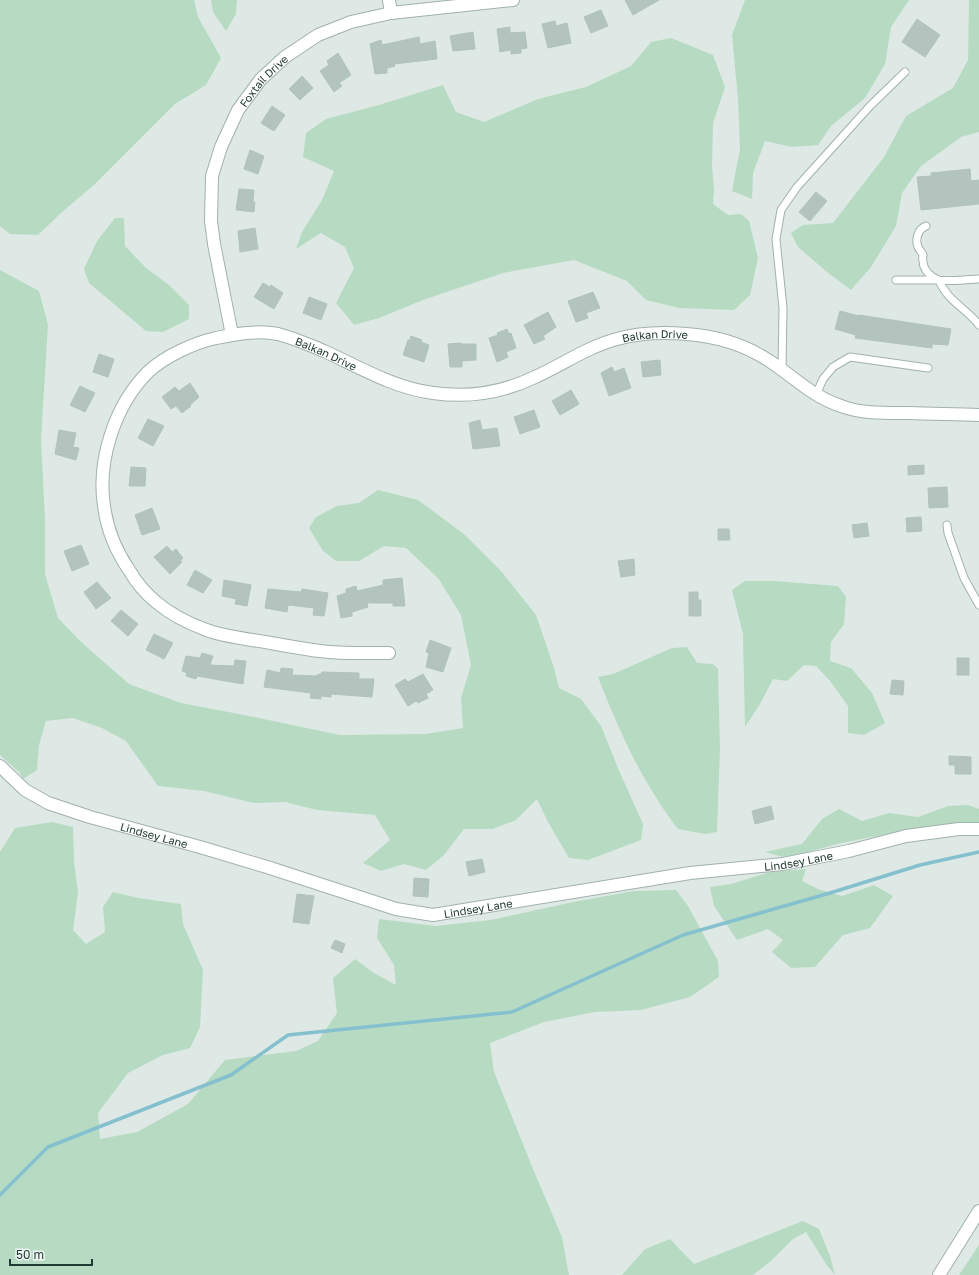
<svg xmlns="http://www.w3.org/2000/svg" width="979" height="1275" viewBox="0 0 979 1275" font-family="'Golos Text',sans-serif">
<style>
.green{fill:#b6dbc2}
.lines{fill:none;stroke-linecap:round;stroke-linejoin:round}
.stream{stroke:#85c0cf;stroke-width:3.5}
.building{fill:#b3c4be;stroke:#b0c3bc}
.service-casing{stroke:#a1b1ac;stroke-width:9}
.minor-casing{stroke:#a1b1ac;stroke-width:14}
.tertiary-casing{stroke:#a1b1ac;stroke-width:14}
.service{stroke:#fff;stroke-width:7}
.minor{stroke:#fff;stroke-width:12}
.tertiary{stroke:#fff;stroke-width:12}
.labels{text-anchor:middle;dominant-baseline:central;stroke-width:3;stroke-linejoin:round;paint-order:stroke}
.street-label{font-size:11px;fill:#203933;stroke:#eef6f3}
</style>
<rect width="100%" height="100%" fill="#dee9e5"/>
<g class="green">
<path d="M0 0H194L198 17 221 58 206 85 175 104 95 184 61 213 38 235 10 234 0 226Z"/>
<path d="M211 0H237L236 14 226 31 213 12Z"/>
<path d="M745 0H909L891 27 885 64 865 98 831 126 818 145 792 147 765 141 753 173 752 199 732 191 740 149 738 99 732 35Z"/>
<path d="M969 0H979V132L961 137 921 166 902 193 896 226 871 267 851 290 827 272 798 247 791 233 803 225 833 223 884 157 906 116 953 88 968 60Z"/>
<path d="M671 38 713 55 725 87 713 123 712 165 714 190 713 204 728 215 741 214 749 221 758 258 750 295 734 310 679 308 646 300 627 281 574 260 503 273 423 300 379 318 354 325 336 303 354 268 345 247 321 233 296 249 302 232 322 200 334 171 303 157 306 133 326 119 379 105 443 85 456 112 484 122 538 99 586 87 631 66 651 42Z"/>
<path d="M115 218H124L125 246 146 268 169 285 189 305V319L163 332 146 331 89 283 84 269 97 241Z"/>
<path d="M0 270 39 291 48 325 41 439 45 520V574L58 618 80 641 129 684 181 703 244 715 340 735 426 734 463 728 461 698 471 665 461 615 438 578 406 548 384 546 359 561H336L323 551 309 528 316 517 337 506 359 503 378 490 418 500 464 534 501 571 536 615 554 668 559 688 581 699 601 726 620 773 643 824 641 840 588 860 569 858 548 822 537 799 516 820 493 829H464L444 855 426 870 404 864 381 871 363 863 390 840 375 815 317 810 285 802 254 803 204 791 158 786 126 741 102 728 73 718 46 721 39 745 37 770 23 779 20 773 0 755Z"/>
<path d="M745 581H774L838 586 846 597 844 624 831 642 830 661 851 668 872 693 885 723 864 735 848 733V706L830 681 816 666 804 665 787 681 773 679 760 704 745 727 743 634 732 590Z"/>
<path d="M687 647 697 663 713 664 718 669 720 748 717 832 705 834 678 829C642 782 619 731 598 677L613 674 672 648Z"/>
<path d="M968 805 979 809V824H945L906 830 837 844 787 858 765 852 802 844 822 819 839 809 862 821 889 813 918 817 948 806Z"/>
<path d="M52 822 73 827 74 862 78 892 73 930 86 944 105 932 103 907 113 892 138 898 181 904 183 924 203 970 200 1027 190 1048 163 1055 128 1073 98 1113 100 1139 137 1132 188 1104 225 1060 296 1051 318 1041 337 1013 333 978 355 959 374 973 396 985 394 965 377 938 379 919 436 926 491 920 573 902 634 891 676 890 688 906 718 961 719 977 690 997 641 1010 595 1012 544 1022 490 1043 494 1072 533 1169 562 1237 569 1275H0V852L15 828Z"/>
<path d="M806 869 802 881 818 889 842 896 874 885 893 896 870 928 843 935 815 967 791 968 772 952 783 940 768 929 737 940 714 906 710 887 731 884 770 872Z"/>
<path d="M803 1221 819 1229 830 1256 835 1275 826 1264 806 1232 793 1239 772 1260 753 1275H622L645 1249 670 1239 694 1264Z"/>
<path d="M979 1245V1275H959Z"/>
</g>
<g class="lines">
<path class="stream" d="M0 1195 48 1147 231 1075 288 1035 512 1012 683 935 830 893 920 865 979 852"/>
</g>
<g class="building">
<path d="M625 0H659L633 15Z"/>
<path d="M601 10 608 26 591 33 584 17Z"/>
<path d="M917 19 940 35 925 57 902 42Z"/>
<path d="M555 21 556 26 567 23 571 43 548 48 542 24Z"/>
<path d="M510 27V33L525 32 527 48 521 49V53L511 54V50L500 52 497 29Z"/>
<path d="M473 32 475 49 453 51 450 36Z"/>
<path d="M419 37 420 44 435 41 437 59 394 64 395 66 387 68V73L375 74 370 44 381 40 382 45Z"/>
<path d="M338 53 351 75 339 83 342 86 334 92 320 71 329 65 327 61Z"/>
<path d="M302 76 313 88 300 100 289 89Z"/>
<path d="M272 106 285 115 274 131 261 123Z"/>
<path d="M250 150 264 156 258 174 244 169Z"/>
<path d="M970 169 971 181 979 180V204L921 210 917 177 931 176V173Z"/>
<path d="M239 189 254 190 253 202H255L254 212 236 210Z"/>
<path d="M816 192 827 201 810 221 799 212Z"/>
<path d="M255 228 258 249 240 252 238 231Z"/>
<path d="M263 283 270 287 271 285 283 293 274 309 254 297Z"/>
<path d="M593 292 600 308 586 313 588 318 576 322 568 301Z"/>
<path d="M309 297 327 304 321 320 303 313Z"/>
<path d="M840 311 859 316V315L951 329 948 345 932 344V348L855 338 856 335 835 329Z"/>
<path d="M548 312 556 327 543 336 545 339 534 344 524 325Z"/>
<path d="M507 329 509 334 511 333 516 348 506 352 508 357 497 362 489 338 498 335 497 333Z"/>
<path d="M411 336 422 340 421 342 429 345 424 362 403 355 408 340H410Z"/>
<path d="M460 343 461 344H476V360L462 361V367H450L448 344Z"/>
<path d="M99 354 114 359 108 377 93 372Z"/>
<path d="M660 360 661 375 643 377 641 362Z"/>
<path d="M612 367 614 372 624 368 631 388 609 396 601 373Z"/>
<path d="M190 383 199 397 190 405 191 406 182 413 176 406 171 409 162 397 175 387 179 391Z"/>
<path d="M80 386 95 393 85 412 70 405Z"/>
<path d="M571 390 579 404 560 415 552 401Z"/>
<path d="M534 410 540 427 520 434 514 417Z"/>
<path d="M148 419 164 426 153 446 138 438Z"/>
<path d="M480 420 482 430 497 428 500 446 473 449 469 423Z"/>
<path d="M59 430 76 433 73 447 79 448 76 460 55 454Z"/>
<path d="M924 465V474L908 475V466Z"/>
<path d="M131 467 146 468 145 486H129Z"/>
<path d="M947 487 948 507 929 508 928 488Z"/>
<path d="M152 508 160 529 142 535 135 515Z"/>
<path d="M921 517 922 531 907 532 906 518Z"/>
<path d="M867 523 869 536 854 538 852 525Z"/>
<path d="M718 529H729L730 540H718Z"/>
<path d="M81 545 89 564 72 571 64 551Z"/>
<path d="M167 546 172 552 176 549 183 558 180 561 182 562 170 574 154 557Z"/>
<path d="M634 559 635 575 621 577 618 561Z"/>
<path d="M195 570 212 580 203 593 187 585Z"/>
<path d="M402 578 405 606H393V603H367L368 607 352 612V616L341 618 337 596 346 593V589L356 586 357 591 383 585V580Z"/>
<path d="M224 580 251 585 247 606 235 604 236 599 222 596Z"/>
<path d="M97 582 111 598 96 609 84 592Z"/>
<path d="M268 589 301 592 302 589 328 593 324 616 313 615 314 608 288 605 287 612 265 608Z"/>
<path d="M689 592H698V600H701V616H689Z"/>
<path d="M121 610 138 624 128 636 111 621Z"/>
<path d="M154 634 173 643 164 659 146 650Z"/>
<path d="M430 640 451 648 443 672 426 667 429 653 426 652Z"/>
<path d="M202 653 213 656 210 665 234 666 235 660 246 661 243 684 197 676 196 679 186 676 187 673 182 671 186 656 200 658Z"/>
<rect x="957" y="658" width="12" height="17"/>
<path d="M281 668 293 669 292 675 316 676 317 675 321 674 322 672 359 673V679H374L372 697 331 694V697L321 696V699L310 698 311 693 264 687 267 670 280 673Z"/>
<path d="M423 674 433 690 426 694 428 698 418 703 416 701 408 706 395 685 405 679 408 682Z"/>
<path d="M892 680 904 681 903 695 890 694Z"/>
<path d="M949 756 971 757V774H955V765H949Z"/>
<path d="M771 806 774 819 755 824 752 811Z"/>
<path d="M482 859 485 872 469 876 466 862Z"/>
<path d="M414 878 429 879 428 897 413 896Z"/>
<path d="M297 894 314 896 309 924 293 922Z"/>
<path d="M335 940 345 944 342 953 331 948Z"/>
</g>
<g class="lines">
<defs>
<g id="service">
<path d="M926 226C918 229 915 239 918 247 919 250 922 252 923 255 923 256 922 260 923 261 923 270 931 277 938 280 946 282 970 279 979 279"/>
<path d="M896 280H939C947 301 966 308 979 325"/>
<path d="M782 370 783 308 776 239 781 210 797 187 870 106 905 72"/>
<path d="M816 395 823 379 833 367 850 357 928 368"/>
<path d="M947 525 948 533 964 578 979 605"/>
</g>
<g id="minor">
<path d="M389 0 391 13"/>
<path id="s1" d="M232 335 214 244 211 221 212 176 221 147 238 110 261 79 285 57 318 35 351 22 391 13 513 0"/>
<path id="s2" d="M389 653C367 653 343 654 320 651 302 649 283 645 265 642 247 639 220 636 204 629 188 623 169 613 156 602 145 593 136 582 129 570 116 551 107 529 104 506 97 460 115 405 148 372 165 356 194 343 216 338 236 334 257 330 278 334 294 338 309 345 324 351 359 367 394 388 433 393 468 398 504 392 535 377 562 365 587 347 617 339 638 333 663 332 686 334 715 336 746 345 771 362 794 377 813 397 841 406 862 414 887 413 909 413 933 414 956 414 979 415"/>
</g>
<g id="tertiary">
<path id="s3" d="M0 766 25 790 48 803 90 817 200 847 267 867 396 909 433 915 690 873 783 864 849 851 906 836 959 829H979"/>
<path d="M939 1275 979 1211"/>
</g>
</defs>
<use href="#service" class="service-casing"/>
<use href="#minor" class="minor-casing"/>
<use href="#tertiary" class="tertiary-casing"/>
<use href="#service" class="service"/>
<use href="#minor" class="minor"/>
<use href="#tertiary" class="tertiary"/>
</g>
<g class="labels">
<g class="street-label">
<text stroke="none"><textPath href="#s1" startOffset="271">Foxtail Drive</textPath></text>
<text stroke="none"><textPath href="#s2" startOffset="1039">Balkan Drive</textPath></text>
<text stroke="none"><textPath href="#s2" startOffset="691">Balkan Drive</textPath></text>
<text stroke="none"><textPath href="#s3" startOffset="172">Lindsey Lane</textPath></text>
<text stroke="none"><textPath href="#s3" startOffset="832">Lindsey Lane</textPath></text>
<text stroke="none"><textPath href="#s3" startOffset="508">Lindsey Lane</textPath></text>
</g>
</g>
<path d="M10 1259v6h82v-6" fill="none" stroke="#203933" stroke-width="2"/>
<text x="16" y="1259" font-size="12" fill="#203933" stroke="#eef6f3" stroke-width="3" paint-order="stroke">50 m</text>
</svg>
